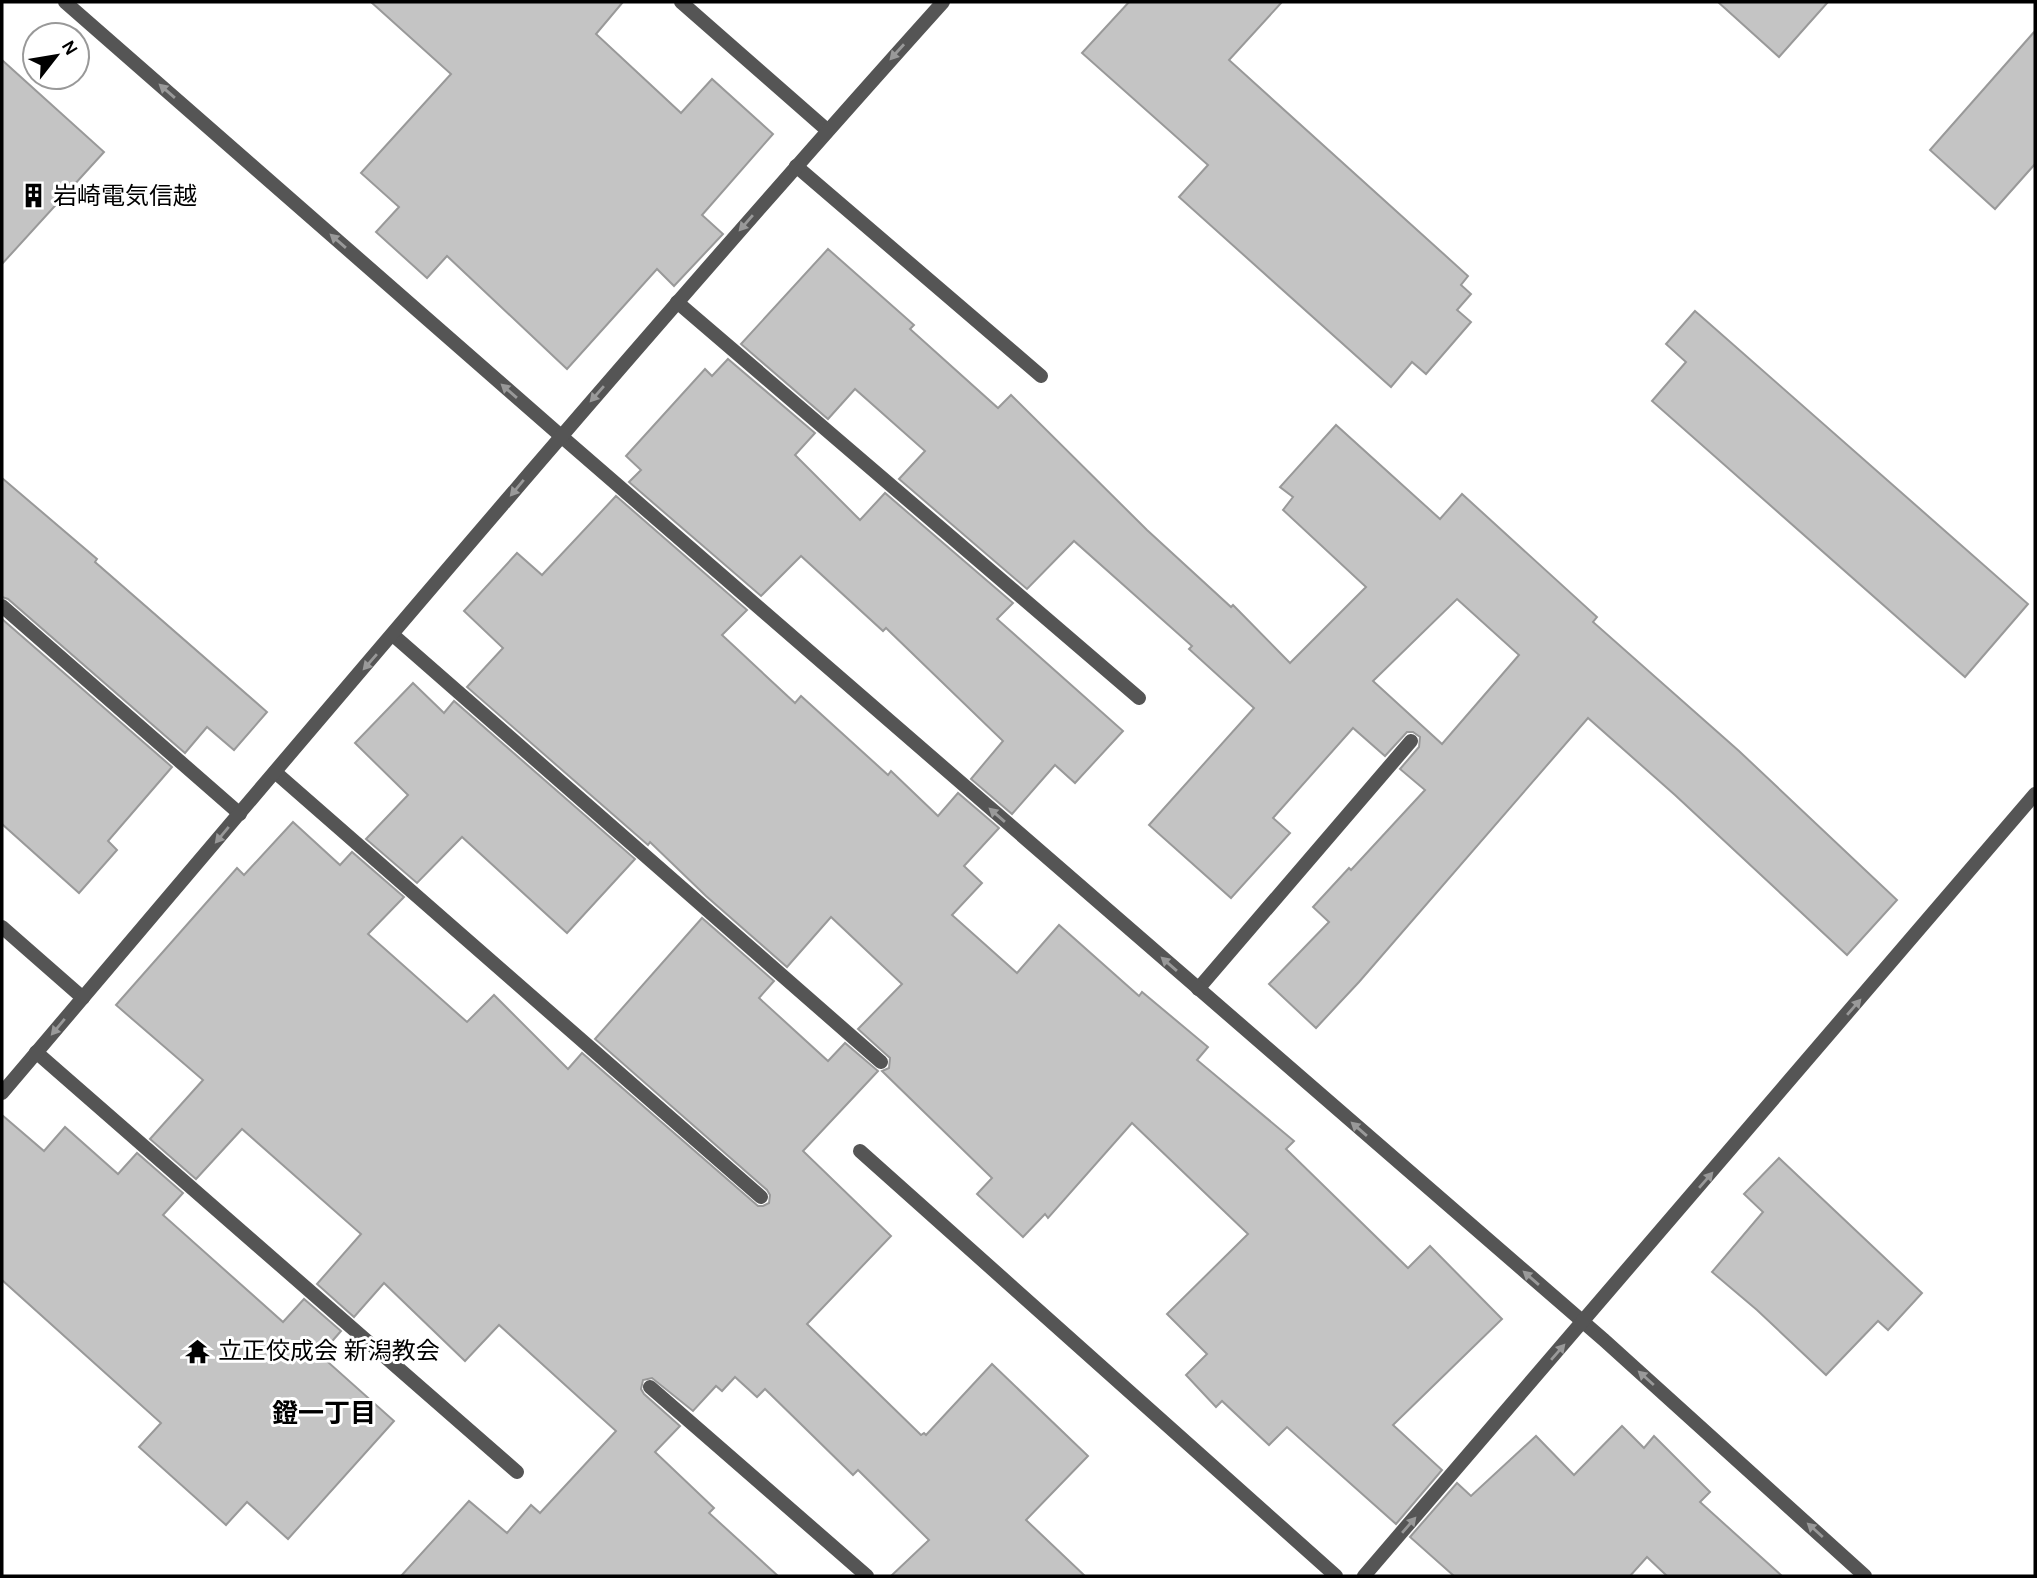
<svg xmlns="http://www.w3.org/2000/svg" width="2037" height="1578" viewBox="0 0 2037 1578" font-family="Karla,'Noto Sans JP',sans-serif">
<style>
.building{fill:#c4c4c4;stroke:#999;stroke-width:2;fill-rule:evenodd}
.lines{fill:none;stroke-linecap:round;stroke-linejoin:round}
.service{stroke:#555;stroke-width:14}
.minor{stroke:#555;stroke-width:14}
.oneway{fill:#999}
.labels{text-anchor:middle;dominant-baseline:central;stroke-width:6;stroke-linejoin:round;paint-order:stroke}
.poi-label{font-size:24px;fill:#000;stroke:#fff;text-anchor:start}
.neighbourhood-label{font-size:26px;font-weight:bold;fill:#000;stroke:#fff}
</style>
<rect width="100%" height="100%" fill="#fff"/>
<g class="building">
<path d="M371 2H623L596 34 681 113 712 79 773 134 702 215 723 234 674 286 657 269 567 369 447 256 427 278 376 232 399 207 361 173 451 74Z"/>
<path d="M1129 2H1282L1229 60 1468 276 1461 285 1471 294 1457 310 1471 322 1426 374 1412 362 1391 387 1179 197 1208 165 1082 53Z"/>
<path d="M1718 2H1828L1779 57Z"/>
<path d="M2035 31V164L1995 209 1930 150Z"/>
<path d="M2 60 104 152 2 264Z"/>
<path d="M828 249 914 325 910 329 998 408 1011 395 1147 530 1231 607 1233 605 1290 663 1366 587 1283 510 1293 497 1280 487 1336 425 1440 519 1462 494 1597 617 1593 622 1739 751 1897 900 1847 955 1675 795 1588 718 1359 982 1316 1028 1269 984 1329 922 1313 907 1349 868 1351 870 1425 790 1400 769 1419 747 1420 737 1413 732H1407L1385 756 1353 728 1273 818 1290 833 1231 898 1149 825 1254 708 1189 649 1192 646 1074 541 1027 589 899 479 925 451 855 389 828 419 741 344ZM1457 599 1519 655 1442 744 1373 681Z"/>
<path d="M1695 311 2028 604 1965 677 1652 401 1686 362 1666 344Z"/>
<path d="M728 359 815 433 795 455 860 520 885 493 1013 603 997 619 1123 731 1075 783 1055 765 1012 814 971 779 1003 741 886 628 883 631 801 556 761 596 629 482 641 470 626 456 705 369 712 376Z"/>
<path d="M2 478 97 559 95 562 267 712 234 750 207 727 185 753 8 599 2 597Z"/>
<path d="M616 496 747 610 722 635 795 703 801 696 888 775 891 771 938 816 958 793 999 828 964 866 982 883 952 915 1017 973 1059 925 1139 996 1142 992 1208 1047 1197 1060 1294 1141 1286 1149 1408 1268 1430 1246 1502 1319 1393 1425 1442 1470 1396 1524 1287 1427 1269 1445 1222 1401 1216 1407 1186 1375 1207 1354 1167 1314 1248 1234 1132 1123 1048 1218 1045 1214 1023 1237 977 1194 992 1178 882 1071 889 1068 890 1058 858 1029 902 984 831 917 787 967 706 896 650 842 648 845 467 687 503 648 464 611 517 553 542 575Z"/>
<path d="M2 619 172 767 108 841 117 850 79 893 2 824Z"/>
<path d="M413 683 444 713 454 701 635 859 567 933 462 837 417 883 366 839 408 795 355 743Z"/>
<path d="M293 822 340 865 352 852 404 897 368 934 467 1022 494 995 568 1069 582 1053 758 1206H763L769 1203 770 1195 767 1190 595 1039 702 918 774 981 759 998 828 1061 845 1043 878 1071 803 1151 891 1236 807 1324 921 1435 924 1433 926 1435 992 1364 1088 1456 1026 1520 1085 1576H891L929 1540 858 1470 853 1475 765 1389 757 1397 735 1377 722 1391 716 1386 693 1411 652 1378 643 1380 641 1389 644 1394 680 1426 655 1452 714 1508 709 1513 778 1576H401L469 1501 507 1533 531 1505 540 1513 616 1431 499 1325 465 1361 384 1283 354 1317 317 1284 361 1234 242 1129 196 1179 150 1139 203 1080 116 1005 237 868 244 875Z"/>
<path d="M2 1115 44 1151 65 1127 118 1174 137 1153 183 1193 163 1215 283 1322 304 1299 341 1331 320 1355 394 1421 288 1539 247 1502 226 1525 139 1447 161 1423 2 1280Z"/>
<path d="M1779 1158 1922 1293 1888 1330 1878 1321 1826 1375 1757 1310 1712 1272 1763 1212 1744 1194Z"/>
<path d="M1622 1426 1644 1448 1654 1436 1710 1492 1700 1502 1782 1576H1667L1647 1557 1630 1576H1454L1410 1537 1457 1483 1471 1496 1536 1436 1574 1475Z"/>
</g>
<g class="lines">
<g class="service">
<path d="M681 2 827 130"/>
<path d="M796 166 1041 376"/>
<path d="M677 302 1139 698"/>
<path d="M2 606 240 814"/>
<path d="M393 635 881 1062"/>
<path d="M275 772 761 1197"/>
<path d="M2 927 83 998"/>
<path d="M1198 989 1411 741"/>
<path d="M36 1052 517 1472"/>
<path d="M860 1151 1336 1576"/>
<path d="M650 1387 867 1576"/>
</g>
<g class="minor">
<path d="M65 2 561 436 1604 1340 1865 1576"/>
<path d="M2 1093C313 727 622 359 943 2"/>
<path d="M1364 1576 2035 794"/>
</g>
</g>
<defs><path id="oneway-solid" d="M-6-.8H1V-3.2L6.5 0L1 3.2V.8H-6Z" transform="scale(1.75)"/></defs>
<g class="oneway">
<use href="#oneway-solid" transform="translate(897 52) rotate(132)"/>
<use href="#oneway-solid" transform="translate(167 91) rotate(-139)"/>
<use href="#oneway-solid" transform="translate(746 223) rotate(131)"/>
<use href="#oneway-solid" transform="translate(338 241) rotate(-139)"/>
<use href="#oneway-solid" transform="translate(509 391) rotate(-139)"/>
<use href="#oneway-solid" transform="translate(597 394) rotate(131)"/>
<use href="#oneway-solid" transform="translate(517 488) rotate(130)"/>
<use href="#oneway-solid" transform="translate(370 662) rotate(131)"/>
<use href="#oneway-solid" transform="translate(997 815) rotate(-139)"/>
<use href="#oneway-solid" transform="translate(222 835) rotate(130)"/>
<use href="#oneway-solid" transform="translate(1169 964) rotate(-139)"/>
<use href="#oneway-solid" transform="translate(1854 1007) rotate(-49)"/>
<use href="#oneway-solid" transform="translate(58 1027) rotate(130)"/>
<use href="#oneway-solid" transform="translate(1359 1129) rotate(-139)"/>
<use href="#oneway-solid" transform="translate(1706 1180) rotate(-49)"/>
<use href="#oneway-solid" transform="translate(1531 1278) rotate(-139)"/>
<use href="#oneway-solid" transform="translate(1558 1352) rotate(-49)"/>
<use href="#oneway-solid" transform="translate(1646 1378) rotate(-138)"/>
<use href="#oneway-solid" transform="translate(1409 1525) rotate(-49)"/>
<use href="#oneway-solid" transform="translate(1815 1530) rotate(-138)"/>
</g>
<defs>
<symbol id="building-bare" viewBox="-9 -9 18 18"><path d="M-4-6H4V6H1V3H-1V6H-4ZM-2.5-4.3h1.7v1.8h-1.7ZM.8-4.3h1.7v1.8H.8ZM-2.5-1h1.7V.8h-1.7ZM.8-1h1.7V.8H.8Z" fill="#000" stroke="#fff" stroke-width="2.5" paint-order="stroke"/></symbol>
<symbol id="temple-bare" viewBox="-9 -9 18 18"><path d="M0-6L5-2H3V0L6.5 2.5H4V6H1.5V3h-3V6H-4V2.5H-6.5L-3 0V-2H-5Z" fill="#000" stroke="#fff" stroke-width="2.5" paint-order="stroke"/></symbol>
</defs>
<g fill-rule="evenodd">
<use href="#building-bare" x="16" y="178" width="35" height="35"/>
<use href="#temple-bare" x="180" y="1334" width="35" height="35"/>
</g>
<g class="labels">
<g class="poi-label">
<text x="53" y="196">岩崎電気信越</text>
<text x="218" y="1351">立正佼成会 新潟教会</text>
</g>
<g class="neighbourhood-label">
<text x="324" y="1413">鐙一丁目</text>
</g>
</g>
<rect width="2037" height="1578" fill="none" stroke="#000000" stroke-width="7"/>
<g transform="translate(56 56) rotate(59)"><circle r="33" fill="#ffffff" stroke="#999999" stroke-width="2"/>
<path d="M0-5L12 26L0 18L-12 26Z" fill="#000000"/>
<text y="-10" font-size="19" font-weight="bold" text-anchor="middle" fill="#000000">N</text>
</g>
</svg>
